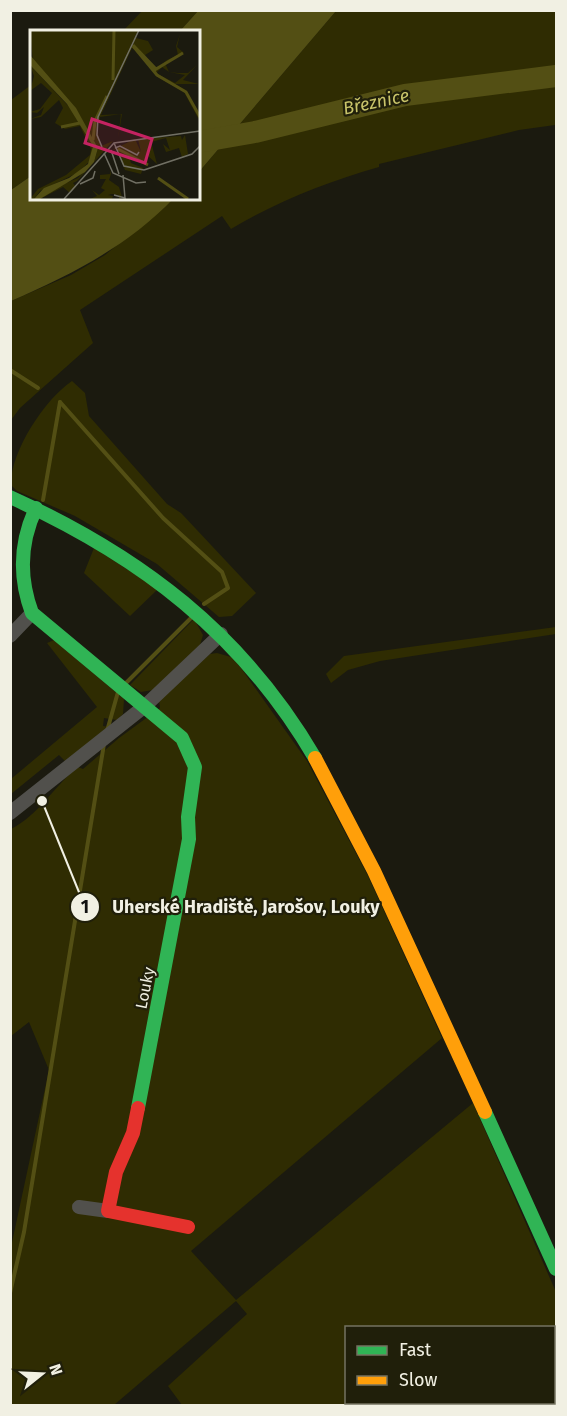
<svg xmlns="http://www.w3.org/2000/svg" width="567" height="1416" viewBox="0 0 567 1416" font-family="'Fira Sans',sans-serif">
<style>
.green{fill:#2f2c02}
.water{fill:#534f14}
.lines{fill:none;stroke-linecap:round;stroke-linejoin:round}
.stream{stroke:#534f14;stroke-width:4}
.river{stroke:#534f14;stroke-width:22}
.street{stroke:#51504c;stroke-width:14}
.fast{stroke:#30b455;stroke-width:14}
.slow{stroke:#ff9f0a;stroke-width:14}
.jam{stroke:#e5322d;stroke-width:14}
.labels{text-anchor:middle;dominant-baseline:central;stroke-width:4.5;stroke-linejoin:round;paint-order:stroke}
.street-label{font-size:16px;fill:#f1f0e3;stroke:#201f0a}
.water-label{font-size:18px;font-style:italic;fill:#c9c46a;stroke:#201f0a}
.inset-river{fill:none;stroke:#534f14;stroke-width:3}
.inset-road{fill:none;stroke:#717064;stroke-width:1.5}
.view{fill:#c42362;fill-opacity:0.15;stroke:#c42362;stroke-width:3}
.inset-edge{fill:none;stroke:#f1f0e3;stroke-width:3}
.leader{fill:none;stroke:#f1f0e3;stroke-width:2}
.callout-dot{fill:#f1f0e3;stroke:#201f0a;stroke-width:2}
.mark-label{font-size:18px;text-anchor:middle;font-weight:bold;fill:#111}
.callout-label{font-size:18px;text-anchor:middle;font-weight:bold;fill:#f1f0e3;stroke:#201f0a;stroke-width:4.5;stroke-linejoin:round;paint-order:stroke}
</style>
<rect width="100%" height="100%" fill="#1b1a0f"/>
<g class="green">
<path d="M143 10H198V11L180 31H123Z"/>
<path d="M336 11H556V128L555 125 519 130 379 164V167C327 182 278 201 231 229L222 216 80 310 93 343 20 408 11 420V301L71 275 105 255 174 198H198V173Z"/>
<path d="M31 85V176L11 190V100Z"/>
<path d="M72 381 85 393 89 416 167 504 181 513 256 593 232 616 219 617 157 564 75 516 17 491 11 485C10 452 45 399 72 381Z"/>
<path d="M94 548 158 589 130 616 84 573Z"/>
<path d="M194 619 203 635 200 645 153 690 141 692 130 685Z"/>
<path d="M556 627V634L380 661 348 670 331 683 326 674 344 656Z"/>
<path d="M54 640 124 699 123 714 117 720 104 718 103 726 109 727 65 761 59 755 11 794V779L97 707 47 643Z"/>
<path d="M217 653 231 657 241 668 307 761 368 876 442 1038 191 1251 236 1300 473 1103 556 1292V1405L493 1406 490 1403 554 1402V1328H346V1402L483 1403 479 1405H182L168 1386 247 1314 236 1301 114 1405H11V1247L49 1070 29 1022 11 1036V829C39 815 54 786 78 767L83 769 119 738 160 708 159 700 210 654Z"/>
</g>
<g class="water">
<path d="M198 11H336L198 173V32L180 31Z"/>
<path d="M31 176 32 198H174C128 246 71 275 11 301V190Z"/>
</g>
<g class="lines">
<g class="stream">
<path d="M10 370 38 388"/>
<path d="M60 402 163 518 222 572 228 588 204 604"/>
<path d="M43 500 60 402"/>
<path d="M125 684 192 617"/>
<path d="M107 731 118 692"/>
<path d="M10 1293 24 1232 104 744"/>
</g>
<path class="river" d="M198 142 255 132 405 95 556 76"/>
<g class="street">
<path d="M10 636 32 613"/>
<path d="M10 813 145 706 221 634"/>
<path d="M79 1207 108 1211"/>
</g>
<g class="fast">
<path d="M10 497C140 556 242 633 315 758"/>
<path d="M36 508C20 542 19 578 32 613L182 738 195 767 188 817 189 839 138 1108"/>
<path d="M485 1112 556 1269"/>
</g>
<path class="slow" d="M315 758 374 871 485 1112"/>
<path class="jam" d="M138 1108 133 1133 116 1172 108 1211 188 1227"/>
</g>
<g class="labels">
<g class="street-label">
<text transform="translate(145 988) rotate(-79)">Louky</text>
</g>
<g class="water-label">
<text transform="translate(376 102) rotate(-12)">Březnice</text>
</g>
</g>
<g transform="translate(30 30)">
<rect width="170" height="170" fill="#1b1a0f"/>
<path d="M0 0H109L106 8 118 11 123 20 115 25 126 39 137 30 148 25 146 16 150 4 147 17 154 23 135 33 139 42 148 43H158L167 35 153 50 169 54H145L156 60 168 82 169 90 154 62 126 46 117 30 102 18 71 85 92 84 88 109 91 84 70 87 67 99 71 116 83 111 75 120 72 118 74 121 47 151 43 153 46 157 40 163 33 157 10 169 24 158 48 148 64 132 68 118 44 76 3 32ZM132 37 139 42 155 45 145 53 126 43ZM0 35 42 80 61 110 63 121 59 132 47 143 10 161 4 169H0L8 159 36 145 60 125 61 119 50 96 35 99 25 93 33 78 29 70 11 87 0 89 11 85 14 77 7 83 0 82 10 79 22 63 11 53 0 61 4 46ZM155 105 158 124 152 127 149 118 136 122 133 114 140 120 136 108 121 112 127 134 117 125 118 136 99 126 101 133 113 138 111 144 95 140 86 119 82 120 105 109 111 122 108 109 151 106 152 110ZM81 140V144L79 150 89 157 92 167 89 169V165L82 164 78 165 83 166 82 169H60L67 166 62 160 69 165 75 160 71 158 76 149H70V145L80 144Z" fill="#2f2c02" fill-rule="evenodd"/>
<path d="M0 25 46 78 68 118 64 132 55 142 10 169H4L14 158 39 148 58 134 63 116 37 74 1 36Z" fill="#534f14"/>
<path class="inset-river" d="M103 15 126 39 153 23M103 16 127 45 156 62 170 87M83 50 84 0M31 97 50 93M63 110 65 91 77 66M88 119 118 135M128 148 158 169"/>
<path class="inset-road" d="M84 113 94 136 114 140M72 117 67 105 68 87 109 0M85 118 90 116 107 125 109 122M81 120 89 144M74 123 83 143 106 153 116 152M114 140 162 124 170 116M50 154 63 148 65 141M84 165 95 168 93 145M34 169 84 113 170 101"/>
<path class="view" d="M62 89 122 109 115 133 55 113Z"/>
<rect width="170" height="170" class="inset-edge"/>
</g>
<path class="leader" d="M42 801L85 907"/>
<g class="callout-dot">
<circle cx="42" cy="801" r="6"/>
<circle cx="85" cy="907" r="15"/>
</g>
<g class="mark-label">
<text x="85" y="913">1</text>
</g>
<g class="callout-label">
<text x="246" y="913">Uherské Hradiště, Jarošov, Louky</text>
</g>
<rect width="567" height="1416" fill="none" stroke="#f1f0e3" stroke-width="24"/>
<rect x="345" y="1326" width="210" height="78" fill="#201f0a" stroke="#747361" stroke-width="1.5"/>
<rect x="357" y="1346" width="30" height="9" fill="#30b455" stroke="#747361" stroke-width="1.5"/>
<text x="399" y="1356" font-size="18" fill="#f1f0e3">Fast</text>
<rect x="357" y="1376" width="30" height="9" fill="#ff9f0a" stroke="#747361" stroke-width="1.5"/>
<text x="399" y="1386" font-size="18" fill="#f1f0e3">Slow</text>
<g transform="translate(42 1374) rotate(72)" stroke="#201f0a" stroke-width="4.5" paint-order="stroke">
<path d="M0-4.5L10 22L0 15L-10 22Z" fill="#f1f0e3"/>
<text y="-9" font-size="16" font-weight="bold" text-anchor="middle" fill="#f1f0e3">N</text>
</g>
</svg>
